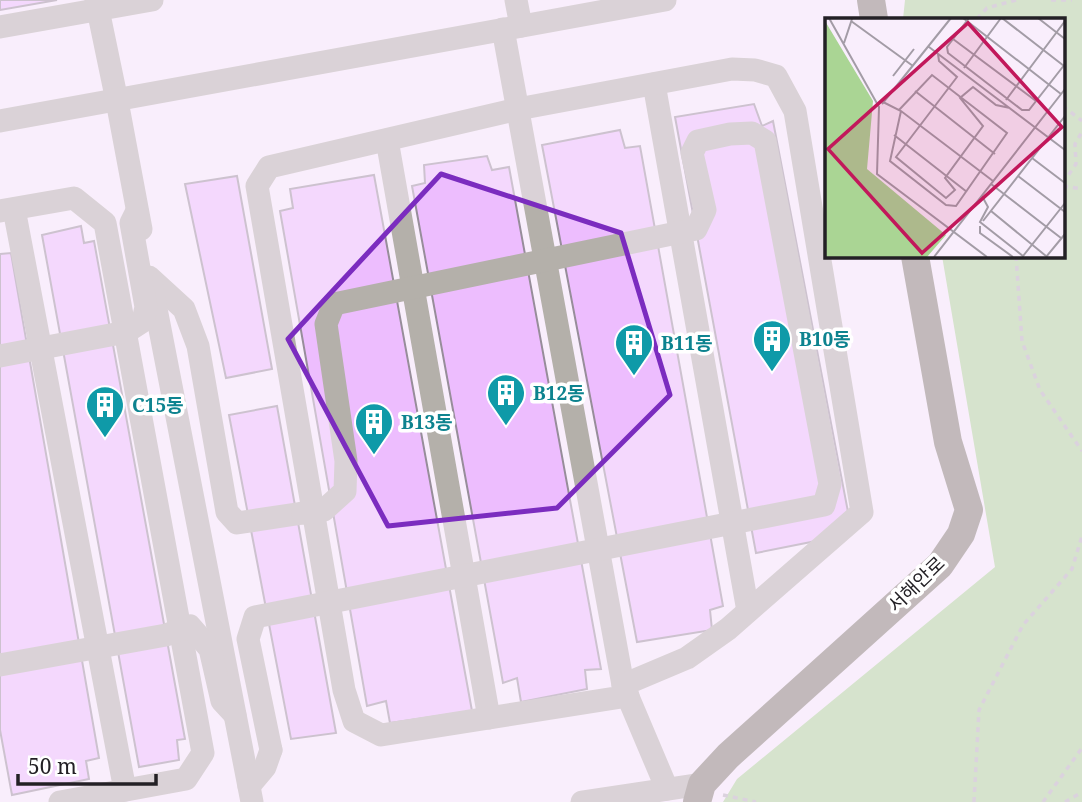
<svg xmlns="http://www.w3.org/2000/svg" width="1082" height="802" viewBox="0 0 1082 802" font-family="'Noto Serif','Noto Sans KR',serif">
<style>
.green{fill:#aad594}
.building{fill:#edbdfe;stroke:#978d9a;stroke-width:2}
.lines{fill:none;stroke-linecap:round;stroke-linejoin:round}
.path{stroke:#b7afba;stroke-width:3.5;stroke-dasharray:5 5;stroke-linecap:butt}
.minor{stroke:#b4b0aa;stroke-width:23}
.major{stroke:#7f796e;stroke-width:28}
.minor-bridge{stroke:#b4b0aa;stroke-width:23}
.marked{fill:none;stroke:#7b2cbf;stroke-width:5;stroke-linejoin:round}
.labels{text-anchor:middle;dominant-baseline:central;stroke-width:7;stroke-linejoin:round;paint-order:stroke}
.culture-label{font-size:19px;font-weight:bold;fill:#0d838f;stroke:#fff;text-anchor:start}
.street-label{font-size:19px;fill:#232025;stroke:#fff}
.inset-road{fill:none;stroke:#a39ca6;stroke-width:2}
.view{fill:#c2185b;fill-opacity:0.15;stroke:#c2185b;stroke-width:3.5}
.inset-edge{fill:none;stroke:#232025;stroke-width:3.5}
</style>
<rect width="100%" height="100%" fill="#f9eefc"/>
<path class="green" d="M905 0H1082V802H723L737 779 995 567 942 256H1063V19H903Z"/>
<g class="building">
<path d="M0 0H57L0 10Z"/>
<path d="M754 104 762 126 773 121 849 517 836 537 756 553 675 117Z"/>
<path d="M620 130 625 148 640 146 723 606 710 610 712 630 637 642 542 145Z"/>
<path d="M487 156 492 170 509 167 601 669 585 670 587 689 521 702 517 678 503 683 412 186 425 183 424 165Z"/>
<path d="M374 175 472 711 390 723 386 701 367 706 280 211 293 208 290 189Z"/>
<path d="M237 176 272 369 226 378 185 184Z"/>
<path d="M81 226 84 243 94 241 185 739 177 740 179 760 139 767 42 235Z"/>
<path d="M11 253 99 758 86 761 89 779 12 795 0 730V254Z"/>
<path d="M277 406 336 733 291 739 229 415Z"/>
</g>
<g class="lines">
<g class="path">
<path d="M1051 0H1072"/>
<path d="M977 19 987 8 1016 0"/>
<path d="M1063 106 1082 121"/>
<path d="M1063 183 1076 164 1075 144 1082 132"/>
<path d="M1063 186 1082 189"/>
<path d="M1016 256 1022 341 1040 390 1082 451"/>
<path d="M723 795 756 802"/>
<path d="M974 802 979 710 1023 625 1072 569 1082 536"/>
<path d="M1043 802 1082 748"/>
<path d="M1065 802 1082 792"/>
</g>
<g class="minor">
<path d="M96 0 117 101 141 229"/>
<path d="M516 0 521 26"/>
<path d="M0 27 152 0"/>
<path d="M503 29 623 685 667 789"/>
<path d="M654 84 748 611"/>
<path d="M0 121 665 0"/>
<path d="M387 140 489 718"/>
<path d="M14 209 125 790"/>
<path d="M0 211 74 198 105 223 203 753 186 779 60 802"/>
<path d="M149 277 184 309 198 346 227 512 237 523 303 513"/>
<path d="M151 283 252 802"/>
<path d="M623 685 687 658 728 629 862 512 795 111 776 76 755 70 732 69 518 109 269 167 257 186 344 690 354 721 381 735 628 696"/>
<path d="M249 786 265 767 271 750"/>
<path d="M582 802 702 784"/>
</g>
<g class="major">
<path d="M871 0 874 19"/>
<path d="M697 802 702 784 728 756 940 565 961 534 969 510 948 442 915 256"/>
</g>
<g class="minor-bridge">
<path d="M0 356 126 332 143 321 146 307 131 223 137 211"/>
<path d="M0 665 166 635 190 626 210 649 222 701 235 715"/>
<path d="M271 750 248 639 255 617 824 505 830 484 765 141 752 133 730 134 698 141 692 153 705 210 696 229 334 304 326 324 346 461 345 491 324 510 303 513"/>
</g>
</g>
<path d="M0 0H1082V802H0ZM441 174 621 233 670 395 557 508 388 526 288 339Z" fill="#f9eefc" fill-opacity=".55" fill-rule="evenodd"/>
<path class="marked" d="M441 174 621 233 670 395 557 508 388 526 288 339Z"/>
<defs>
<symbol id="building-pin" viewBox="-11 -11 22 30"><path d="M0 17L-7.5 6A9.5 9.5 0 1 1 7.5 6Z" fill="#0f9aa8" stroke="#fff"/><path d="M-4-6H4V6H1V3H-1V6H-4ZM-2.5-4.3h1.7v1.8h-1.7ZM.8-4.3h1.7v1.8H.8ZM-2.5-1h1.7V.8h-1.7ZM.8-1h1.7V.8H.8Z" fill="#fff"/></symbol>
</defs>
<g fill-rule="evenodd">
<use href="#building-pin" x="750" y="317" width="44" height="60"/>
<use href="#building-pin" x="612" y="321" width="44" height="60"/>
<use href="#building-pin" x="484" y="371" width="44" height="60"/>
<use href="#building-pin" x="83" y="383" width="44" height="60"/>
<use href="#building-pin" x="352" y="400" width="44" height="60"/>
</g>
<g class="labels">
<g class="culture-label">
<text x="799" y="339">B10동</text>
<text x="661" y="343">B11동</text>
<text x="533" y="393">B12동</text>
<text x="132" y="405">C15동</text>
<text x="401" y="422">B13동</text>
</g>
<g class="street-label">
<text transform="translate(916 584) rotate(-44)">서해안로</text>
</g>
</g>
<g transform="translate(825 18)">
<rect width="240" height="240" fill="#f9eefc"/>
<path d="M0 3 48 83 42 151 121 217 102 239H0Z" fill="#aad594"/>
<path class="inset-road" d="M4 0 54 89 52 156 162 239M138 0 236 76M144 0 122 29 123 35 197 92H204L240 46M177 0 239 48M213 0 240 21M26 3 88 48M128 21 211 83M19 25 27 1M104 29 240 132M113 36 114 43 132 59 71 139 121 180 130 172 120 160 158 108 135 80 148 69 171 87 185 90M139 50 176 0M68 58 89 31M90 73 170 136M181 82 240 3M58 84 76 93 168 163M57 86 126 0M74 92 107 57 182 115 131 188 121 187 65 143 76 93M69 117 142 174M207 140 240 165M193 158 240 194M166 166 236 220M157 178 163 189 155 204 198 238 240 185M166 193 221 238M158 203 240 98M155 208V215L188 239M109 239 240 71M221 239 240 216"/>
<path class="view" d="M143 5 237 109 97 235 3 131Z"/>
<rect width="240" height="240" class="inset-edge"/>
</g>
<path d="M18 774v10h138v-10" fill="none" stroke="#232025" stroke-width="3.5"/>
<text x="28" y="774" font-size="21" fill="#232025" stroke="#ffffff" stroke-width="5" paint-order="stroke">50 m</text>
</svg>
